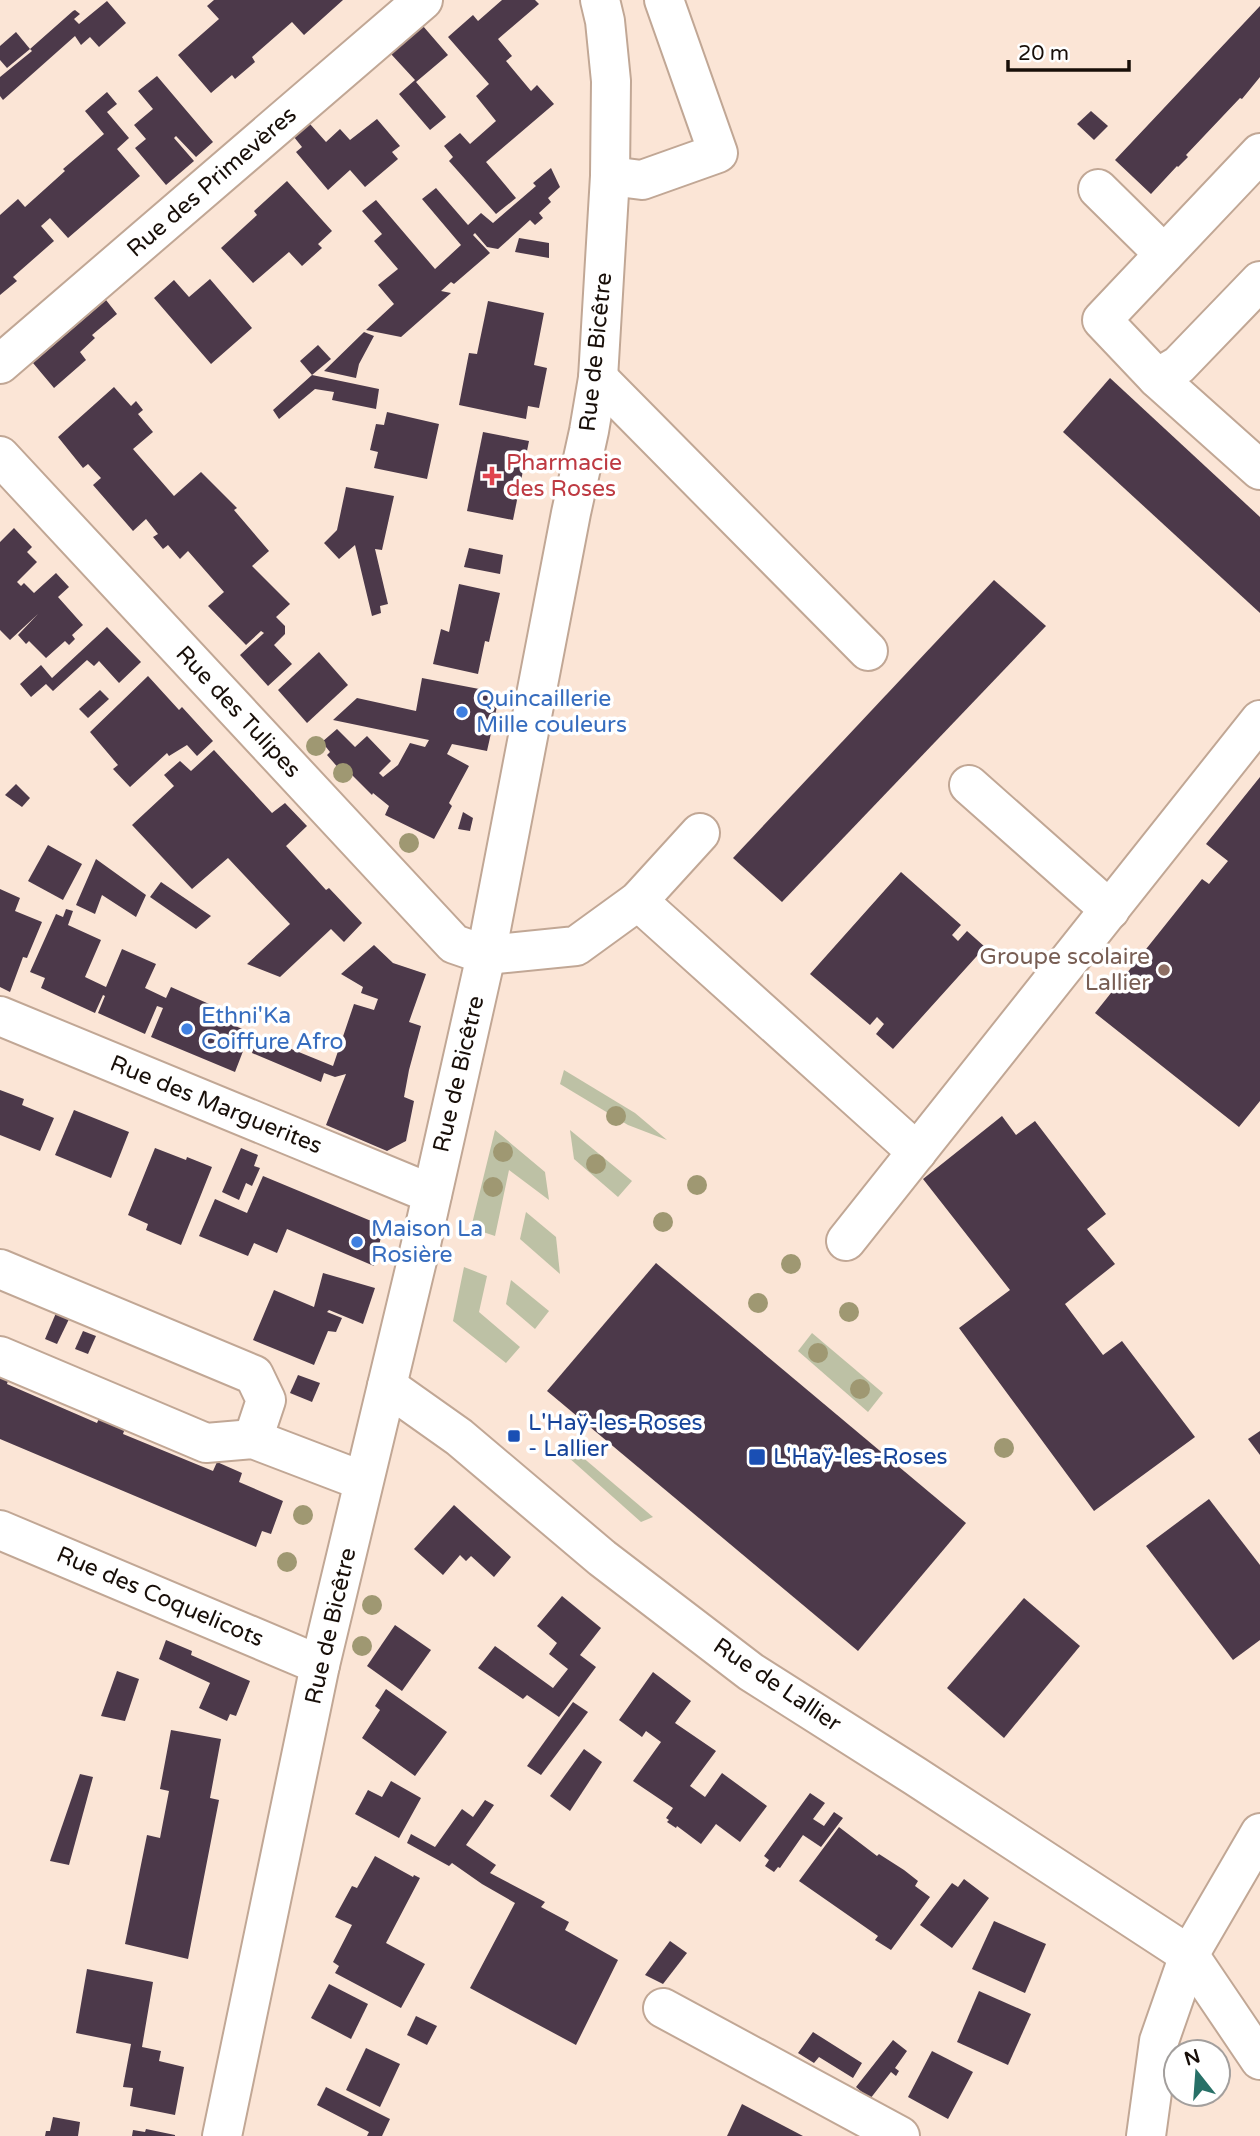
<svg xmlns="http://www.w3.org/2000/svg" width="1260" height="2136" viewBox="0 0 1260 2136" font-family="'Varela Round',sans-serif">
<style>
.green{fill:#bdc1a5}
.building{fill:#4c394a}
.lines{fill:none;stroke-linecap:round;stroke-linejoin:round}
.minor-casing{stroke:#c1a795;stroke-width:42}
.minor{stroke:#fff;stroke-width:38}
.tree{fill:#9f9872}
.health-dot{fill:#e0444e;stroke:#fff;stroke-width:2.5}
.shop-dot{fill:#3f7fe0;stroke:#fff;stroke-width:2.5}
.education-dot{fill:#8d6e63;stroke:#fff;stroke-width:2.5}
.transit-dot{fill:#1a4fb4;stroke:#fff;stroke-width:2.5}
.labels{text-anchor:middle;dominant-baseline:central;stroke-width:7;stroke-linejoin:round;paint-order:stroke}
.street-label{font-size:23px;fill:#180f09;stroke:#fff}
.health-label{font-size:23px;fill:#be3a42;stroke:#fff;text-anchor:start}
.shop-label{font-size:23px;fill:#366cbe;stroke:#fff;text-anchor:start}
.education-label{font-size:23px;fill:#785e54;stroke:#fff;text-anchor:end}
.transit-label{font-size:23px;fill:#164399;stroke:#fff;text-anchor:start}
</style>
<rect width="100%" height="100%" fill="#fbe5d6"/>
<g class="green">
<path d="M564 1070 635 1113 667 1140 628 1125 560 1084Z"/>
<path d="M495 1130 545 1172 549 1200 509 1170 495 1236 471 1228Z"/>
<path d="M570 1130 632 1181 618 1197 574 1159Z"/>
<path d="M526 1212 556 1237 560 1274 520 1239Z"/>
<path d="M464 1267 487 1276 479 1312 520 1347 506 1363 453 1321Z"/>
<path d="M511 1280 549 1311 535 1329 506 1304Z"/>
<path d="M812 1333 883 1393 868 1412 798 1351Z"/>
<path d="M574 1450 653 1517 641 1522 568 1457Z"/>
</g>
<g class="building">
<path d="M214 0H343L304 35 292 22 252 57 255 62 235 79 232 75 211 93 178 55 219 19 207 6Z"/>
<path d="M502 0H535L539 4 498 39 512 56 506 61 531 91 537 85 554 104 486 162 516 198 496 214 449 161 453 157 444 146 460 133 470 144 496 121 476 96 489 84 448 37 473 15 478 21Z"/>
<path d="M107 1 126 23 99 47 90 37 81 45 75 36 3 100 0 96V77L32 51 30 49 73 11 75 10 80 14 74 19 79 24Z"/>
<path d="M1260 6V77L1242 99 1240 98 1186 155 1188 157 1178 167 1177 166 1151 194 1115 160Z"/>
<path d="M423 26 448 55 416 82 446 117 430 130 399 94 415 80 391 54Z"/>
<path d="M16 32 30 49 7 68 0 60V46Z"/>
<path d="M157 76 213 142 196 157 176 136 174 138 194 161 166 185 135 148 146 139 134 125 153 109 138 91Z"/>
<path d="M107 92 117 104 107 112 129 138 117 149 140 176 68 238 50 218 41 226 54 241 13 277 17 281 0 295V215L18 199 25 207 65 171 63 169 104 134 85 111Z"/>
<path d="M1091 111 1108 126 1094 140 1077 124Z"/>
<path d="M377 119 400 146 392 152 398 159 365 187 350 170 328 190 296 152 302 147 294 137 310 124 326 142 340 129 350 140Z"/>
<path d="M551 168 560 187 548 198 551 202 539 213 543 218 535 225 530 220 498 249 487 247 475 233 473 235 490 253 454 284 451 282 441 291 451 293 401 337 366 330 394 304 378 285 398 269 374 241 382 234 362 211 376 200 435 269 461 245 422 199 436 188 468 225 481 213 493 223 536 186 533 183Z"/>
<path d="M287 181 332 231 318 244 322 248 302 266 289 252 253 283 221 248 257 215 254 211Z"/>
<path d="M519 238 549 243V258L515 252Z"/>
<path d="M210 279 252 328 211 364 154 298 174 280 189 297Z"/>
<path d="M106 300 117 314 92 335 95 338 80 352 86 360 54 388 33 363Z"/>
<path d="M488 301 544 313 534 365 547 368 539 408 528 406 526 419 459 405 469 353 477 354Z"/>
<path d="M364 332 374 336 359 364 356 378 324 371Z"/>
<path d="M318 345 331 359 312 375 300 361Z"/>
<path d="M312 375 379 389 376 409 332 400 334 392 315 389 279 419 273 410Z"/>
<path d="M1110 378 1260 517V613L1063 432Z"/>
<path d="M114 387 131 406 136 401 143 410 138 414 153 432 133 449 174 496 201 472 237 508 234 510 269 551 252 566 290 604 276 617 285 626V634L274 645 292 664 268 686 240 655 264 633 261 631 246 645 208 606 224 592 188 551 180 559 168 545 163 549 153 537 158 534 146 519 133 531 93 485 101 478 88 464 83 468 58 437Z"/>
<path d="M387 412 439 424 427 479 374 468 378 452 370 450 376 424 384 425Z"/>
<path d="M483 432 529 441 513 520 467 511Z"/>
<path d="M346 487 394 496 382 550 375 549 388 604 380 606 381 613 372 616 355 545 339 559 324 543 337 530Z"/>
<path d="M14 528 32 547 27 552 37 562 17 582 21 586 24 583 34 593 56 573 69 587 58 597 83 625 72 635 75 639 69 645 65 641 46 658 29 641 26 644 18 635 38 614 10 640 0 630V542Z"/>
<path d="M469 548 503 555 500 574 464 567Z"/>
<path d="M994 580 1046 626 782 902 733 858Z"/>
<path d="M459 584 500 593 489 642 485 641 478 674 433 664 441 629 449 632Z"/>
<path d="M107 627 141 662 119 683 99 661 94 666 87 660 53 691 46 684 31 697 20 684 41 665 52 678Z"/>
<path d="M319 652 348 685 307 723 278 690Z"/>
<path d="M148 676 179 710 182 707 213 741 197 756 187 745 169 756 167 753 130 787 113 769 118 765 90 732Z"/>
<path d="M422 678 500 693 487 751 452 744 447 754 469 766 449 803 452 806 434 839 385 815 389 806 373 793 372 795 344 767 341 771 327 755 330 752 322 742 337 729 355 747 367 736 391 761 379 773 383 777 398 765 410 743 425 747 429 740 333 720 357 698 416 711Z"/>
<path d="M100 690 109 699 88 718 79 709Z"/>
<path d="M214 750 272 813 285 803 307 826 286 846 326 890 329 888 362 923 344 942 331 929 280 977 247 964 290 924 228 858 192 889 132 825 174 786 164 775 180 761 191 771Z"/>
<path d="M1260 777V1101L1239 1127 1095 1013 1202 879 1209 884 1228 861 1206 844Z"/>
<path d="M16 784 30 798 22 807 5 795Z"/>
<path d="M463 812 473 818 470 831 458 829Z"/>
<path d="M48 845 82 864 63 900 28 881Z"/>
<path d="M96 859 146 895 136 917 102 895 95 914 76 905Z"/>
<path d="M901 872 961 925 952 935 958 941 967 931 985 947 893 1049 876 1034 884 1024 877 1017 870 1025 810 974Z"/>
<path d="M161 882 211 916 196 929 150 897Z"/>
<path d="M0 889 20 898 15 911 42 922 27 958 23 957 10 992 0 987Z"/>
<path d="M66 909 73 911 68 925 101 940 85 977 106 987 122 949 156 964 145 988 166 998 171 987 227 1012 223 1021 333 1066 354 1004 374 1010 378 999 361 993 363 987 341 974 374 945 393 963 426 974 409 1022 421 1026 409 1070 404 1097 414 1101 406 1141 387 1151 326 1125 346 1074 335 1077 324 1073 321 1082 252 1053 253 1050 245 1046 235 1072 151 1037 163 1008 157 1006 145 1034 98 1013 105 996 103 995 95 1013 41 988 45 978 30 972 56 914 63 917Z"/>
<path d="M0 1090 24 1099 22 1105 54 1118 40 1151 0 1135Z"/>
<path d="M74 1110 129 1132 111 1178 55 1155Z"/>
<path d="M1002 1116 1016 1135 1035 1121 1106 1214 1087 1229 1115 1264 1065 1304 1103 1355 1122 1341 1195 1437 1094 1511 959 1328 1010 1290 923 1179Z"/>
<path d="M155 1148 186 1160 187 1157 212 1167 181 1245 146 1230 148 1224 128 1215Z"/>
<path d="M241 1148 258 1155 254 1166 260 1168 252 1186 246 1183 239 1200 222 1192Z"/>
<path d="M263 1176 376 1223 382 1233 374 1266 287 1229 277 1253 254 1243 248 1256 199 1236 215 1199 247 1213Z"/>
<path d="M656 1263 966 1523 858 1651 547 1391Z"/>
<path d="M323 1273 375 1288 363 1324 329 1310 327 1312 342 1318 336 1332 328 1331 314 1365 253 1340 274 1290 314 1307Z"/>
<path d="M56 1313 69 1319 57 1344 45 1339Z"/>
<path d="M83 1331 96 1336 88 1354 75 1349Z"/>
<path d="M0 1370 10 1374 7 1384 97 1423 101 1414 126 1425 123 1434 213 1471 217 1462 242 1473 239 1482 283 1501 271 1534 262 1531 256 1547 0 1439Z"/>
<path d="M298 1375 320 1383 312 1402 290 1393Z"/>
<path d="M1260 1431V1455L1248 1439Z"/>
<path d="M1209 1499 1260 1565V1640L1233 1660 1146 1546Z"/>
<path d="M454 1505 511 1557 494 1577 471 1556 466 1561 460 1555 443 1575 414 1549Z"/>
<path d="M562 1596 601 1628 580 1655 596 1667 559 1717 527 1695 523 1699 478 1668 495 1646 553 1688 568 1669 549 1654 557 1643 537 1626Z"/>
<path d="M1024 1598 1080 1646 1004 1738 947 1688Z"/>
<path d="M395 1625 431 1650 402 1691 367 1666Z"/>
<path d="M166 1640 192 1651 191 1655 250 1681 236 1716 230 1714 227 1721 199 1708 210 1683 159 1659Z"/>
<path d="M117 1671 139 1679 125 1721 101 1716Z"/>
<path d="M653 1672 691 1701 675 1723 716 1751 690 1786 705 1797 722 1773 767 1806 740 1842 716 1824 701 1844 677 1826 676 1828 667 1822 669 1820 666 1818 673 1808 633 1781 661 1742 646 1731 642 1737 619 1720Z"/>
<path d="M386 1689 447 1732 415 1776 362 1738 380 1710 375 1706Z"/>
<path d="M573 1702 588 1712 541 1775 527 1766Z"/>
<path d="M171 1730 221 1739 210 1798 219 1800 188 1959 125 1944 147 1835 160 1838 169 1791 160 1789Z"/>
<path d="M584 1749 602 1762 570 1811 550 1796Z"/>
<path d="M80 1774 93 1777 69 1865 50 1861Z"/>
<path d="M391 1781 421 1798 399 1838 355 1814 368 1790 382 1797Z"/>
<path d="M810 1793 825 1803 813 1819 824 1826 834 1812 843 1818 821 1847 803 1835 780 1868 778 1867 774 1872 765 1866 769 1860 764 1856Z"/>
<path d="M485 1800 494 1805 466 1845 496 1865 490 1873 545 1902 541 1907 569 1922 565 1930 618 1960 576 2045 470 1988 515 1903 482 1884 452 1863 449 1866 407 1843 411 1834 435 1847 462 1809 473 1817Z"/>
<path d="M839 1827 877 1856 879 1854 904 1870 918 1881 915 1886 930 1897 891 1950 875 1940 878 1936 799 1881Z"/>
<path d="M375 1856 413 1877 414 1875 420 1878 386 1943 425 1964 401 2008 335 1973 339 1966 333 1962 352 1925 335 1917 352 1886 357 1888Z"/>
<path d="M964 1879 989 1898 952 1948 920 1925 952 1883 958 1887Z"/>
<path d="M994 1921 1046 1944 1025 1993 972 1969Z"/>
<path d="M670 1941 687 1953 663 1984 645 1975Z"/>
<path d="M87 1969 153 1982 142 2047 161 2051 159 2061 184 2067 175 2115 130 2106 133 2088 123 2087 131 2044 76 2033Z"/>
<path d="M329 1984 368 2004 351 2039 311 2018Z"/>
<path d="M979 1991 1031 2014 1008 2065 957 2042Z"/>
<path d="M416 2016 437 2026 427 2045 407 2035Z"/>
<path d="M813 2032 862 2063 853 2078 819 2057 814 2063 798 2053Z"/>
<path d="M893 2040 907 2051 895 2068 899 2071 896 2076 891 2072 870 2099 856 2087Z"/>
<path d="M366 2048 400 2064 380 2107 346 2090Z"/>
<path d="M932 2051 973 2072 948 2119 908 2097Z"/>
<path d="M326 2087 390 2119 382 2136H367L369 2132 317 2105Z"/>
<path d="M742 2104 803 2136H727Z"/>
<path d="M53 2117 80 2122 78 2136H45L46 2131H50Z"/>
<path d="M146 2129 175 2135V2136H132L133 2130 145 2132Z"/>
</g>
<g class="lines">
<defs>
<g id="minor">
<path d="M1260 153 1102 320 1157 378 1179 365 1260 281"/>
<path d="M610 176 642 180 718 153 664 0"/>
<path d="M1098 189 1164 254"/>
<path d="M0 364 423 0"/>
<path d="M598 378 868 651"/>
<path d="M1157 378 1260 470"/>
<path d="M0 456 454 944 486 955 576 946 638 901 700 833"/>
<path d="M969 785 1110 910"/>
<path d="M638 901 917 1152"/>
<path d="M0 1016 432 1194"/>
<path d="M846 1241 1260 720"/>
<path d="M0 1269 254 1375 266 1400 253 1439"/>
<path d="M0 1356 206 1443 253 1439 363 1481"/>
<path d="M387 1386 459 1437 602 1558 751 1672 915 1776 1189 1955 1260 2060"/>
<path d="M0 1530 320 1665"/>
<path d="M663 2008 900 2136"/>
<path d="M222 2136 320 1665 421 1244 486 955 571 513 589 431 598 378 610 176 611 81 605 21 600 0"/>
<path d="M1146 2136 1159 2041 1189 1955 1260 1833"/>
</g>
</defs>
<use href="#minor" class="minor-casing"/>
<use href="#minor" class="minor"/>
</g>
<g class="tree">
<circle cx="316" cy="746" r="10"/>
<circle cx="343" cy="773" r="10"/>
<circle cx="409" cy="843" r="10"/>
<circle cx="616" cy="1116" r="10"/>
<circle cx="503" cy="1152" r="10"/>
<circle cx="596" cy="1164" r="10"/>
<circle cx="697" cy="1185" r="10"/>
<circle cx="493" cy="1187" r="10"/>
<circle cx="663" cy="1222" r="10"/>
<circle cx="791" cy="1264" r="10"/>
<circle cx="758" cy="1303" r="10"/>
<circle cx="849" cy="1312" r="10"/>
<circle cx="818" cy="1353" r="10"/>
<circle cx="860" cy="1389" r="10"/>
<circle cx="1004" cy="1448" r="10"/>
<circle cx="303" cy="1515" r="10"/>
<circle cx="287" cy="1562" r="10"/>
<circle cx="372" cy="1605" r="10"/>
<circle cx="362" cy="1646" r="10"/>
</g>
<path class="health-dot" d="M488.5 465.5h7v7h7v7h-7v7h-7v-7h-7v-7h7z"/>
<g class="shop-dot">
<circle cx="462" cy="712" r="7"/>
<circle cx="187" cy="1029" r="7"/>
<circle cx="357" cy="1242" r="7"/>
</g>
<circle class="education-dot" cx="1164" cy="970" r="7"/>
<g class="transit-dot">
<rect x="507" y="1429" width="14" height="14" rx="3.5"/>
<rect x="748" y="1448" width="18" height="18" rx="3.5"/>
</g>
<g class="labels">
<g class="street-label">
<text transform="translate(212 182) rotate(-41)">Rue des Primevères</text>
<text transform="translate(596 352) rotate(-84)">Rue de Bicêtre</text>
<text transform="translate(238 712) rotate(47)">Rue des Tulipes</text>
<text transform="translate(459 1074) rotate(-77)">Rue de Bicêtre</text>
<text transform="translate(216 1105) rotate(22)">Rue des Marguerites</text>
<text transform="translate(160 1597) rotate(23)">Rue des Coquelicots</text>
<text transform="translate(331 1626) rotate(-77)">Rue de Bicêtre</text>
<text transform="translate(777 1685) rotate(34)">Rue de Lallier</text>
</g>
<g class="health-label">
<text x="506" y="463">Pharmacie<tspan x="506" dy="26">des Roses</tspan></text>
</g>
<g class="shop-label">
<text x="476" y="699">Quincaillerie<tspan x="476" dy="26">Mille couleurs</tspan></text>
<text x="201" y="1016">Ethni'Ka<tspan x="201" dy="26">Coiffure Afro</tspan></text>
<text x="371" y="1229">Maison La<tspan x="371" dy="26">Rosière</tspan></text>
</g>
<g class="education-label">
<text x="1150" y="957">Groupe scolaire<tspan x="1150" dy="26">Lallier</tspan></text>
</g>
<g class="transit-label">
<text x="528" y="1423">L'Haÿ-les-Roses<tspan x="528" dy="26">- Lallier</tspan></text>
<text x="773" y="1457">L'Haÿ-les-Roses</text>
</g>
</g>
<g transform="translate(1197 2073) rotate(343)"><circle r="33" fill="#ffffff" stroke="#a39f9d" stroke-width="2"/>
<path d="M0-5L12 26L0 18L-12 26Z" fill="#277067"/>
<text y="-10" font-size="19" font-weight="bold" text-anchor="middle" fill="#180f09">N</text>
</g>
<path d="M1008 60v10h121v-10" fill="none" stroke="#180f09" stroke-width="3.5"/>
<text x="1018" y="60" font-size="21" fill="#180f09" stroke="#ffffff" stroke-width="5" paint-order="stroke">20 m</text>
</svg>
